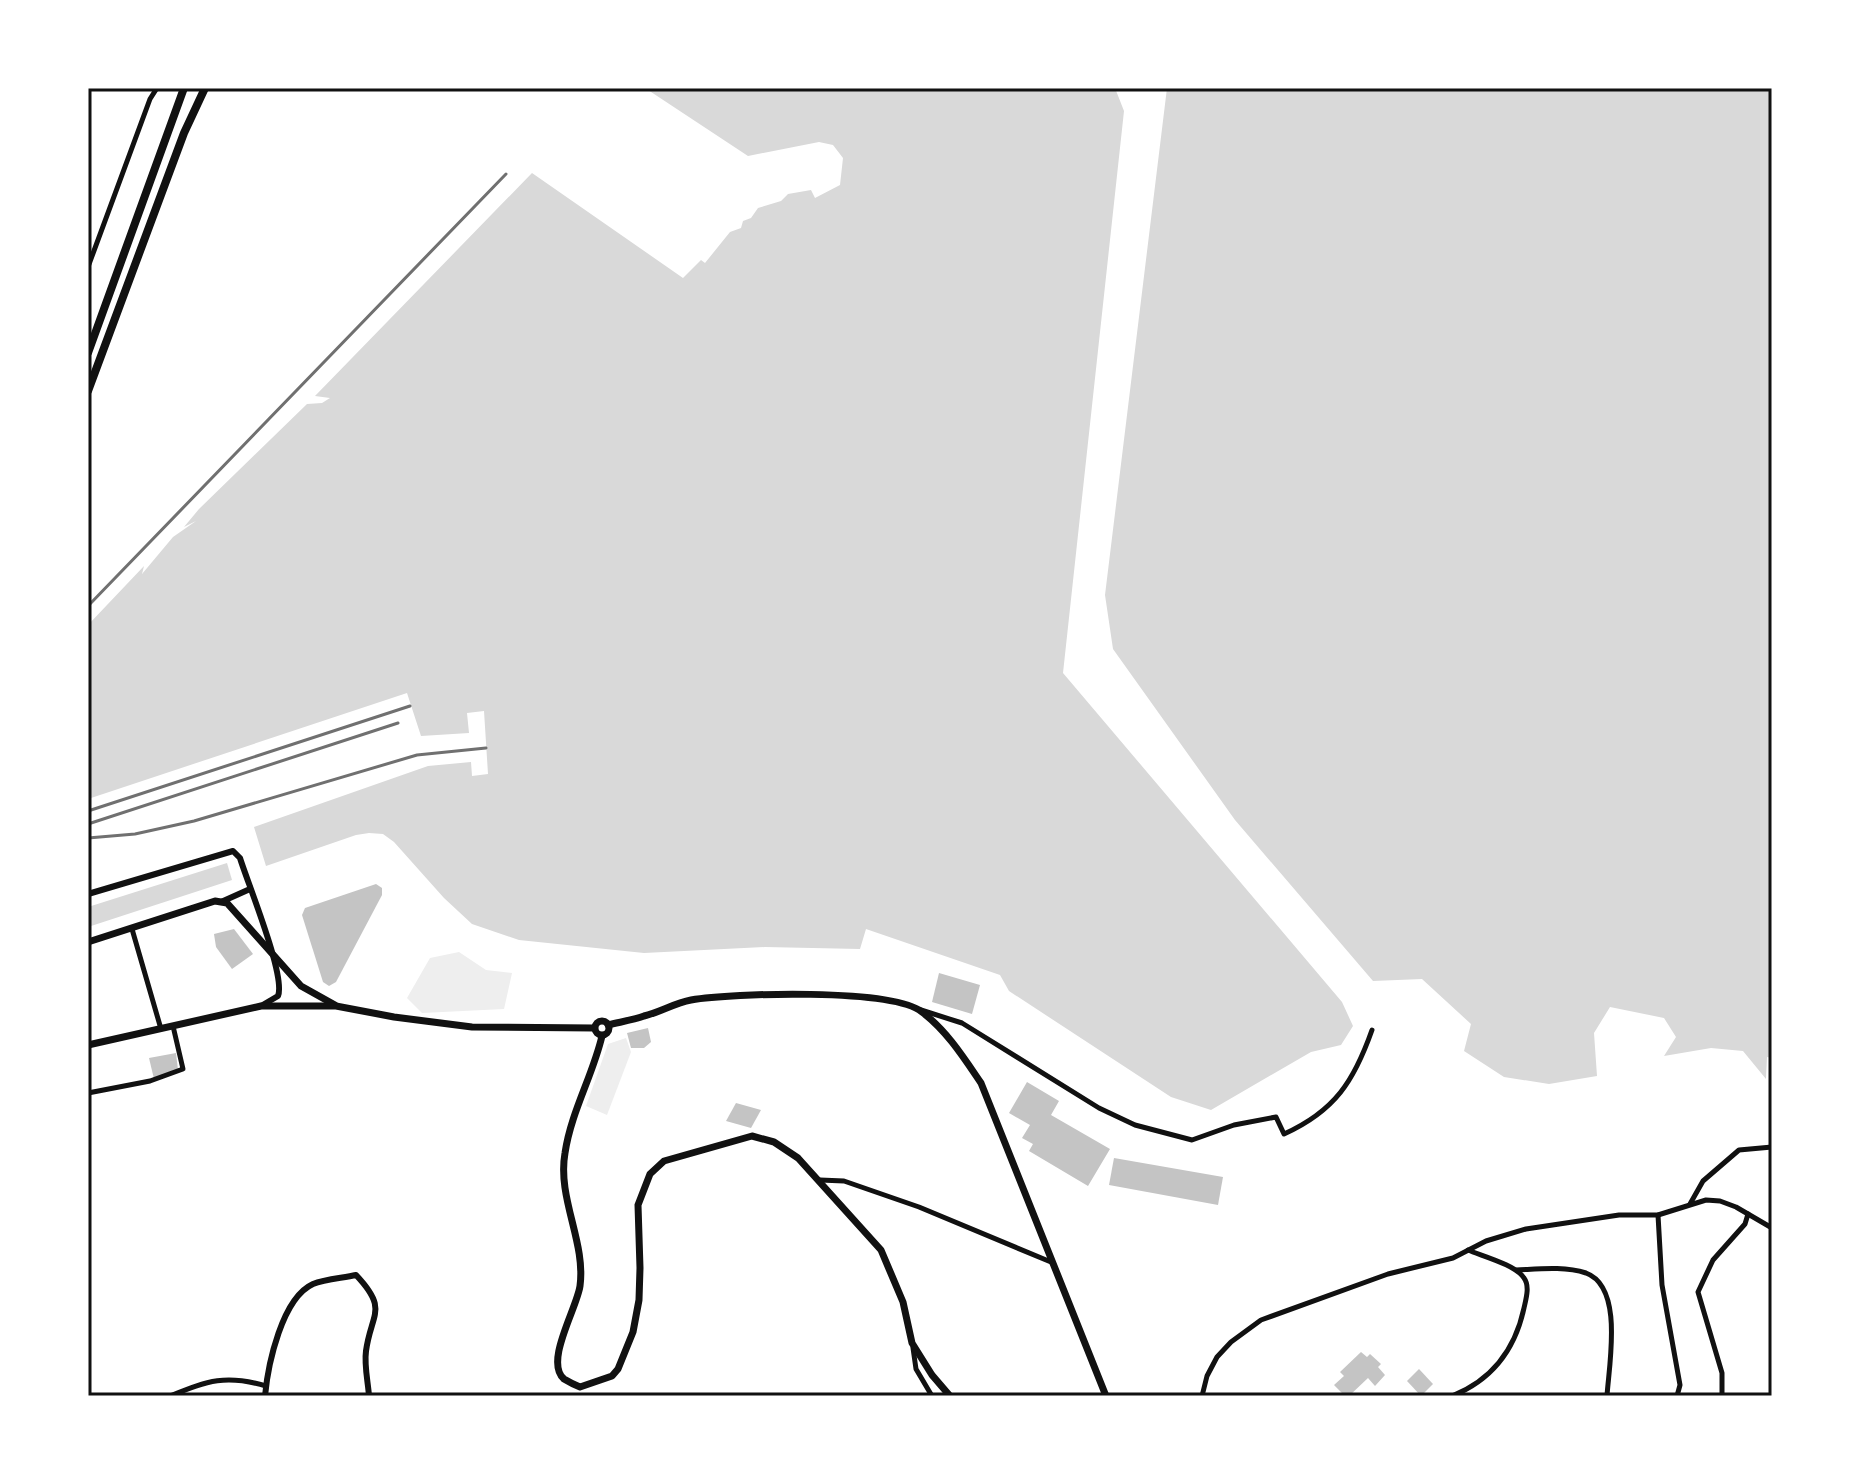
<svg xmlns="http://www.w3.org/2000/svg" width="1860" height="1484" viewBox="0 0 1860 1484" font-family="'Open Sans',sans-serif">
<style>
.green{fill:#eee}
.water{fill:#d9d9d9}
.building{fill:#c4c4c4}
.lines{fill:none;stroke-linecap:round;stroke-linejoin:round}
.minor{stroke:#111;stroke-width:5}
.tertiary{stroke:#111;stroke-width:6}
.secondary{stroke:#111;stroke-width:7}
.trunk{stroke:#111;stroke-width:8}
.rail{stroke:#707070;stroke-width:3}
.neatline{fill:none;stroke:#111;stroke-width:3}
</style>
<rect width="100%" height="100%" fill="#fff"/>
<g class="green">
<path d="M459 952 486 970 512 973 504 1009 422 1013 407 998 430 958Z"/>
<path d="M626 1038 631 1052 607 1115 586 1106 608 1044Z"/>
</g>
<g class="water">
<path d="M645 88H1115L1124 111 1063 673 1342 1002 1353 1026 1341 1045 1311 1052 1211 1110 1171 1097 1009 991 1000 975 866 929 860 949 765 947 644 953 519 940 472 924 444 898 394 842 383 834 369 833 356 835 266 866 254 827 428 766 471 762 472 776 488 774 484 711 467 713 469 733 421 736 407 693 88 799V625L144 566 142 574 173 537 196 521 184 527 199 509 307 404 322 403 330 398 315 396 532 173 683 278 701 260 705 263 730 232 741 228 743 221 751 218 758 208 781 201 788 194 811 190 815 198 840 185 843 158 833 145 819 142 748 156Z"/>
<path d="M1167 88H1772V1058L1767 1057 1766 1079 1743 1051 1711 1048 1664 1056 1676 1037 1664 1018 1610 1007 1594 1033 1597 1076 1549 1084 1504 1077 1464 1051 1471 1024 1422 979 1373 981 1235 820 1113 649 1105 595Z"/>
<path d="M227 863 232 880 88 927V907Z"/>
</g>
<g class="building">
<path d="M376 884 382 888V895L336 982 329 986 323 982 302 915 305 908Z"/>
<path d="M234 929 253 954 232 969 216 947 214 934Z"/>
<path d="M939 973 980 985 972 1014 932 1002Z"/>
<path d="M648 1028 651 1042 644 1048H631L627 1033Z"/>
<path d="M176 1053 178 1070 154 1079 149 1058Z"/>
<path d="M1027 1082 1059 1101 1051 1115 1110 1149 1088 1186 1029 1151 1033 1144 1022 1138 1030 1125 1009 1113Z"/>
<path d="M736 1103 761 1110 751 1128 726 1121Z"/>
<path d="M1114 1158 1223 1177 1218 1205 1109 1185Z"/>
<path d="M1361 1352 1367 1357 1370 1354 1381 1364 1378 1367 1385 1375 1375 1386 1368 1378 1349 1396H1345L1334 1385 1344 1376 1340 1372Z"/>
<path d="M1419 1369 1433 1384 1421 1396 1407 1381Z"/>
</g>
<g class="lines">
<g class="minor">
<path d="M88 267 150 99 157 88"/>
<path d="M132 929 161 1029"/>
<path d="M921 1010 962 1023 1099 1108 1135 1125 1192 1140 1234 1125 1276 1117 1284 1134C1335 1111 1354 1081 1372 1030"/>
<path d="M88 1093 150 1081 183 1069 173 1026"/>
<path d="M820 1180 844 1181 919 1207 1051 1262"/>
<path d="M1690 1204 1703 1181 1739 1150 1772 1147"/>
<path d="M1658 1215 1662 1285 1680 1385 1677 1396"/>
<path d="M1516 1270C1539 1269 1564 1266 1586 1273 1624 1287 1609 1364 1607 1396"/>
<path d="M913 1348 916 1369 932 1396"/>
<path d="M170 1396C208 1381 225 1374 266 1386"/>
<path d="M1202 1396 1207 1376 1217 1357 1231 1342 1261 1320 1388 1274 1453 1258 1486 1241 1526 1229 1619 1215H1658L1706 1200 1720 1201 1736 1207 1772 1228"/>
<path d="M1421 1396H1422"/>
<path d="M1452 1396C1492 1380 1515 1350 1524 1308 1526 1299 1530 1286 1524 1278 1516 1265 1482 1256 1468 1250"/>
<path d="M1722 1396V1373L1698 1292 1713 1260 1745 1224 1748 1214"/>
</g>
<g class="tertiary">
<path d="M88 894 233 851 240 858C248 884 286 976 278 996L261 1006"/>
<path d="M221 902 250 889"/>
<path d="M265 1396C268 1364 282 1298 313 1284 325 1279 343 1278 356 1275 389 1310 371 1313 366 1351 364 1365 368 1382 369 1396"/>
</g>
<g class="secondary">
<path d="M88 942 215 901 227 903 301 986 335 1005"/>
<circle cx="602" cy="1028" r="7"/>
<path d="M608 1025C620 1022 633 1020 644 1016 660 1012 675 1003 691 1000 732 993 892 988 922 1012 947 1031 964 1058 981 1083L1106 1396"/>
<path d="M602 1036C593 1075 571 1112 565 1153 557 1198 586 1242 580 1286 577 1308 544 1362 564 1379 569 1382 575 1385 580 1387L612 1376 618 1369 633 1332 639 1300 640 1268 638 1205 650 1174 664 1161 752 1136 774 1142 798 1158 881 1250 903 1302 912 1343 932 1375 950 1396"/>
<path d="M88 1045 261 1006H336L394 1017 472 1027 594 1028"/>
</g>
<g class="trunk">
<path d="M88 353 184 88"/>
<path d="M88 391 184 133 205 88"/>
</g>
<g class="rail">
<path d="M88 606 506 174"/>
<path d="M88 811 410 706"/>
<path d="M88 824 398 723"/>
<path d="M88 838 135 834 194 821 417 755 486 748"/>
</g>
</g>
<rect width="1860" height="1484" fill="none" stroke="#ffffff" stroke-width="180"/>
<rect x="90" y="90" width="1680" height="1304" class="neatline"/>
</svg>
